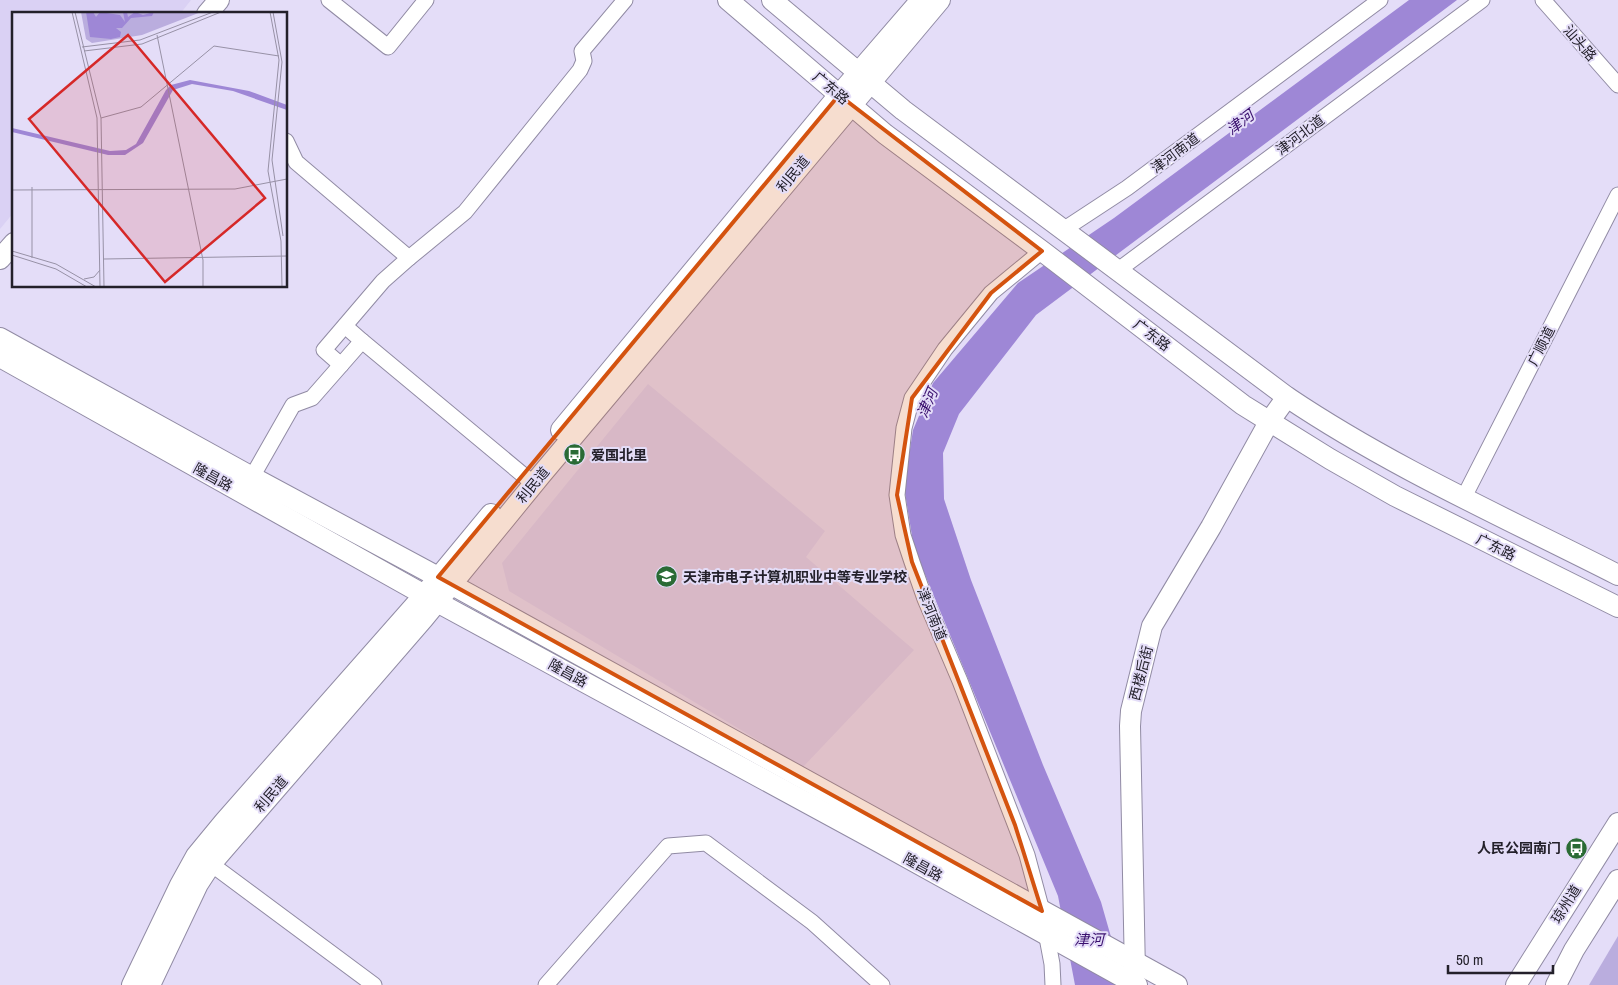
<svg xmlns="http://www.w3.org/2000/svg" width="1618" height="985" viewBox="0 0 1618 985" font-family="'Archivo Narrow','Noto Sans SC',sans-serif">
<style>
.built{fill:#dad1f4}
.green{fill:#baadde}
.water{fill:#9e87d6}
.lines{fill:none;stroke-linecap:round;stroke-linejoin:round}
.street-casing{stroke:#918ba4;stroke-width:17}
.secondary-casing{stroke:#918ba4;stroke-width:22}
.street{stroke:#fff;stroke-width:15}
.secondary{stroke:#fff;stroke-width:20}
.marked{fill:#d4530f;fill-opacity:0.2;stroke:#d4530f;stroke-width:4;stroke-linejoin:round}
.labels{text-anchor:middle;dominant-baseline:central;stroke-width:4;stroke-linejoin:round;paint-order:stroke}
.street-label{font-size:14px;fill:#23202a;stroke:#e4ddf8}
.poi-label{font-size:14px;font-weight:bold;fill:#23202a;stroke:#e4ddf8;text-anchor:start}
.water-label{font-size:15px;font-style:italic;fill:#3a106e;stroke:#e4ddf8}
.inset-road{fill:none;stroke:#9791a6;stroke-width:1}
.view{fill:#d62828;fill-opacity:0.15;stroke:#d62828;stroke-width:2.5}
.inset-edge{fill:none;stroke:#23202a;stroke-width:2.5}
</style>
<rect width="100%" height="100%" fill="#e4ddf8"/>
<g class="built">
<path d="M0 0H191L180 14H14V212L0 229Z"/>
<path d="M648 384 825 531 806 557 914 650 803 767 509 591 502 563Z"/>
</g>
<path class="green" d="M1618 936V985H1589Z"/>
<path class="water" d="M1409 0H1457L1036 315 959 414 943 453 944 499 971 580 1043 765 1101 902 1111 937 1115 985H1075L1058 896 914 548 904 487 913 430 933 383 1018 283 1114 218Z"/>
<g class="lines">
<defs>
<g id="street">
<path d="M329 0 388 47 426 0"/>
<path d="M1543 0 1618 85"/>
<path d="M286 141 296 162 409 258 465 212 580 70 584 61 582 51 625 0"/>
<path d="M1063 230 1127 188 1380 0"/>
<path d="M1042 251 991 293 945 349 912 398 904 428 897 495 903 535 912 562 925 599 960 681 1027 855 1042 911 1052 964 1053 985"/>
<path d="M1117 271 1482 0"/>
<path d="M362 341 534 484"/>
<path d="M341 365 324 350 383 281 409 258"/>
<path d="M252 477 293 405 312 398 362 341 345 326"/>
<path d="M1464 497 1618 195"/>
<path d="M203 858 374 985"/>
<path d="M546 985 668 846 706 843 812 922 882 985"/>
</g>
<g id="secondary">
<path d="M728 0 885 134 1042 251 1243 405 1330 459 1395 496 1618 607"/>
<path d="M772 0 903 110 1287 397C1391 467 1506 518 1618 575"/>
<path d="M207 14 219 0"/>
<path d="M0 259 14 243"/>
<path d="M0 338 252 477 438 577 1177 985"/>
<path d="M0 357 437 602 879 842 1137 985"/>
<path d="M561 430 839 95 921 0"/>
<path d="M1135 973 1130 726 1131 711 1152 626 1211 527 1269 422 1287 397"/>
<path d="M132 985 180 885 196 856 224 822 424 595 491 514"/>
<path d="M150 985 198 884 211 864 424 618 541 475 940 0"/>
<path d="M1516 985 1618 823"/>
<path d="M1556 985 1574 950 1618 880"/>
</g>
</defs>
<use href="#street" class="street-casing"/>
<use href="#secondary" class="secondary-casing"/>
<use href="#street" class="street"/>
<use href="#secondary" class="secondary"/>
</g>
<path class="marked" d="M839 95 1042 251 991 293 912 398 897 495 912 562 1015 825 1042 911 438 577Z"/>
<defs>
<symbol id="bus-disc" viewBox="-11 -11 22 22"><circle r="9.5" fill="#2a6b35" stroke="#e4ddf8"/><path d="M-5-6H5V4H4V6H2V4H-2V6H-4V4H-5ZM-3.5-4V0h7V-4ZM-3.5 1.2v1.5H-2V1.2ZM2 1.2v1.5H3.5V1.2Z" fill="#fff"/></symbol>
<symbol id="school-disc" viewBox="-11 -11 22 22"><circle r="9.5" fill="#2a6b35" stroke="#e4ddf8"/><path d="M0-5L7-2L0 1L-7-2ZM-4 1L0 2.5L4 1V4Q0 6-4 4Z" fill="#fff"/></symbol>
</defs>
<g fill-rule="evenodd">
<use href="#bus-disc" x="562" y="442" width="25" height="25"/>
<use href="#school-disc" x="654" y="564" width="25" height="25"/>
<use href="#bus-disc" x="1564" y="836" width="25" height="25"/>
</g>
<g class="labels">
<g class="street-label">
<text transform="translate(1580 43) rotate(49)">汕头路</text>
<text transform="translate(831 88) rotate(40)">广东路</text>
<text transform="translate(1300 135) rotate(-37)">津河北道</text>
<text transform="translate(1175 153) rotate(-37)">津河南道</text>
<text transform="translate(793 174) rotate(-50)">利民道</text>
<text transform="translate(1152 335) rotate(37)">广东路</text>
<text transform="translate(1541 346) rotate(-63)">广顺道</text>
<text transform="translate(213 477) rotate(29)">隆昌路</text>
<text transform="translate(533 485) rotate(-50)">利民道</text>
<text transform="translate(1496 547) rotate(26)">广东路</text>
<text transform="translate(932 614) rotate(68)">津河南道</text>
<text transform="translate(568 673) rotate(29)">隆昌路</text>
<text transform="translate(1141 673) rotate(-76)">西楼后街</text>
<text transform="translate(271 794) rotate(-49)">利民道</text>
<text transform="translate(923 867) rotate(29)">隆昌路</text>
<text transform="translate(1566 904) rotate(-58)">琼州道</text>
</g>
<g class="poi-label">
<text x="591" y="455">爱国北里</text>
<text x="683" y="577">天津市电子计算机职业中等专业学校</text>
<text x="1561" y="848" text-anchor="end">人民公园南门</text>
</g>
<g class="water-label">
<text transform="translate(1240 122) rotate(-37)">津河</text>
<text transform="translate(927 403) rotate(-67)">津河</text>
<text x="1089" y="939">津河</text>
</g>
</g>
<g transform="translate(12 12)">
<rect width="275" height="275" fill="#e4ddf8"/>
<path d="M69 0H189L130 23 80 31 74 27Z" fill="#baadde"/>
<path d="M74 0H81L84 5 88 0 108 3 113 10 111 0H115L116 5 123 0 131 3 142 0 140 4 119 6 110 16H104L109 20 108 25 99 27 78 25ZM178 68 237 79 275 93V98L221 79 180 72 161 78 131 131 113 143H96L0 120V116L98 139 114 138 124 132 154 78 159 73Z" fill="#9e87d6"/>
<path class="inset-road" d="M60 0 85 106 88 275M63 0 89 106 92 275M258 0 267 48 256 159 269 229 270 275M261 0 270 50 260 148 271 224M145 23 191 248V275M70 35 128 28 201 0M72 39 130 32 209 0M89 106 129 95 202 34 267 44M0 178 223 177 275 167M0 239 44 252 84 275M0 243 44 257 75 275M20 246V175M92 247 275 244M72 267 82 265 88 258"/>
<path class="view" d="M116 23 253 186 153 270 17 107Z"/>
<rect width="275" height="275" class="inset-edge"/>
</g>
<path d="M1448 965v8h105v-8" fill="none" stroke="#23202a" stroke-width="2.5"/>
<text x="1456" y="965" font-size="15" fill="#23202a" stroke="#e4ddf8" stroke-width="4" paint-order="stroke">50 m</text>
</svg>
